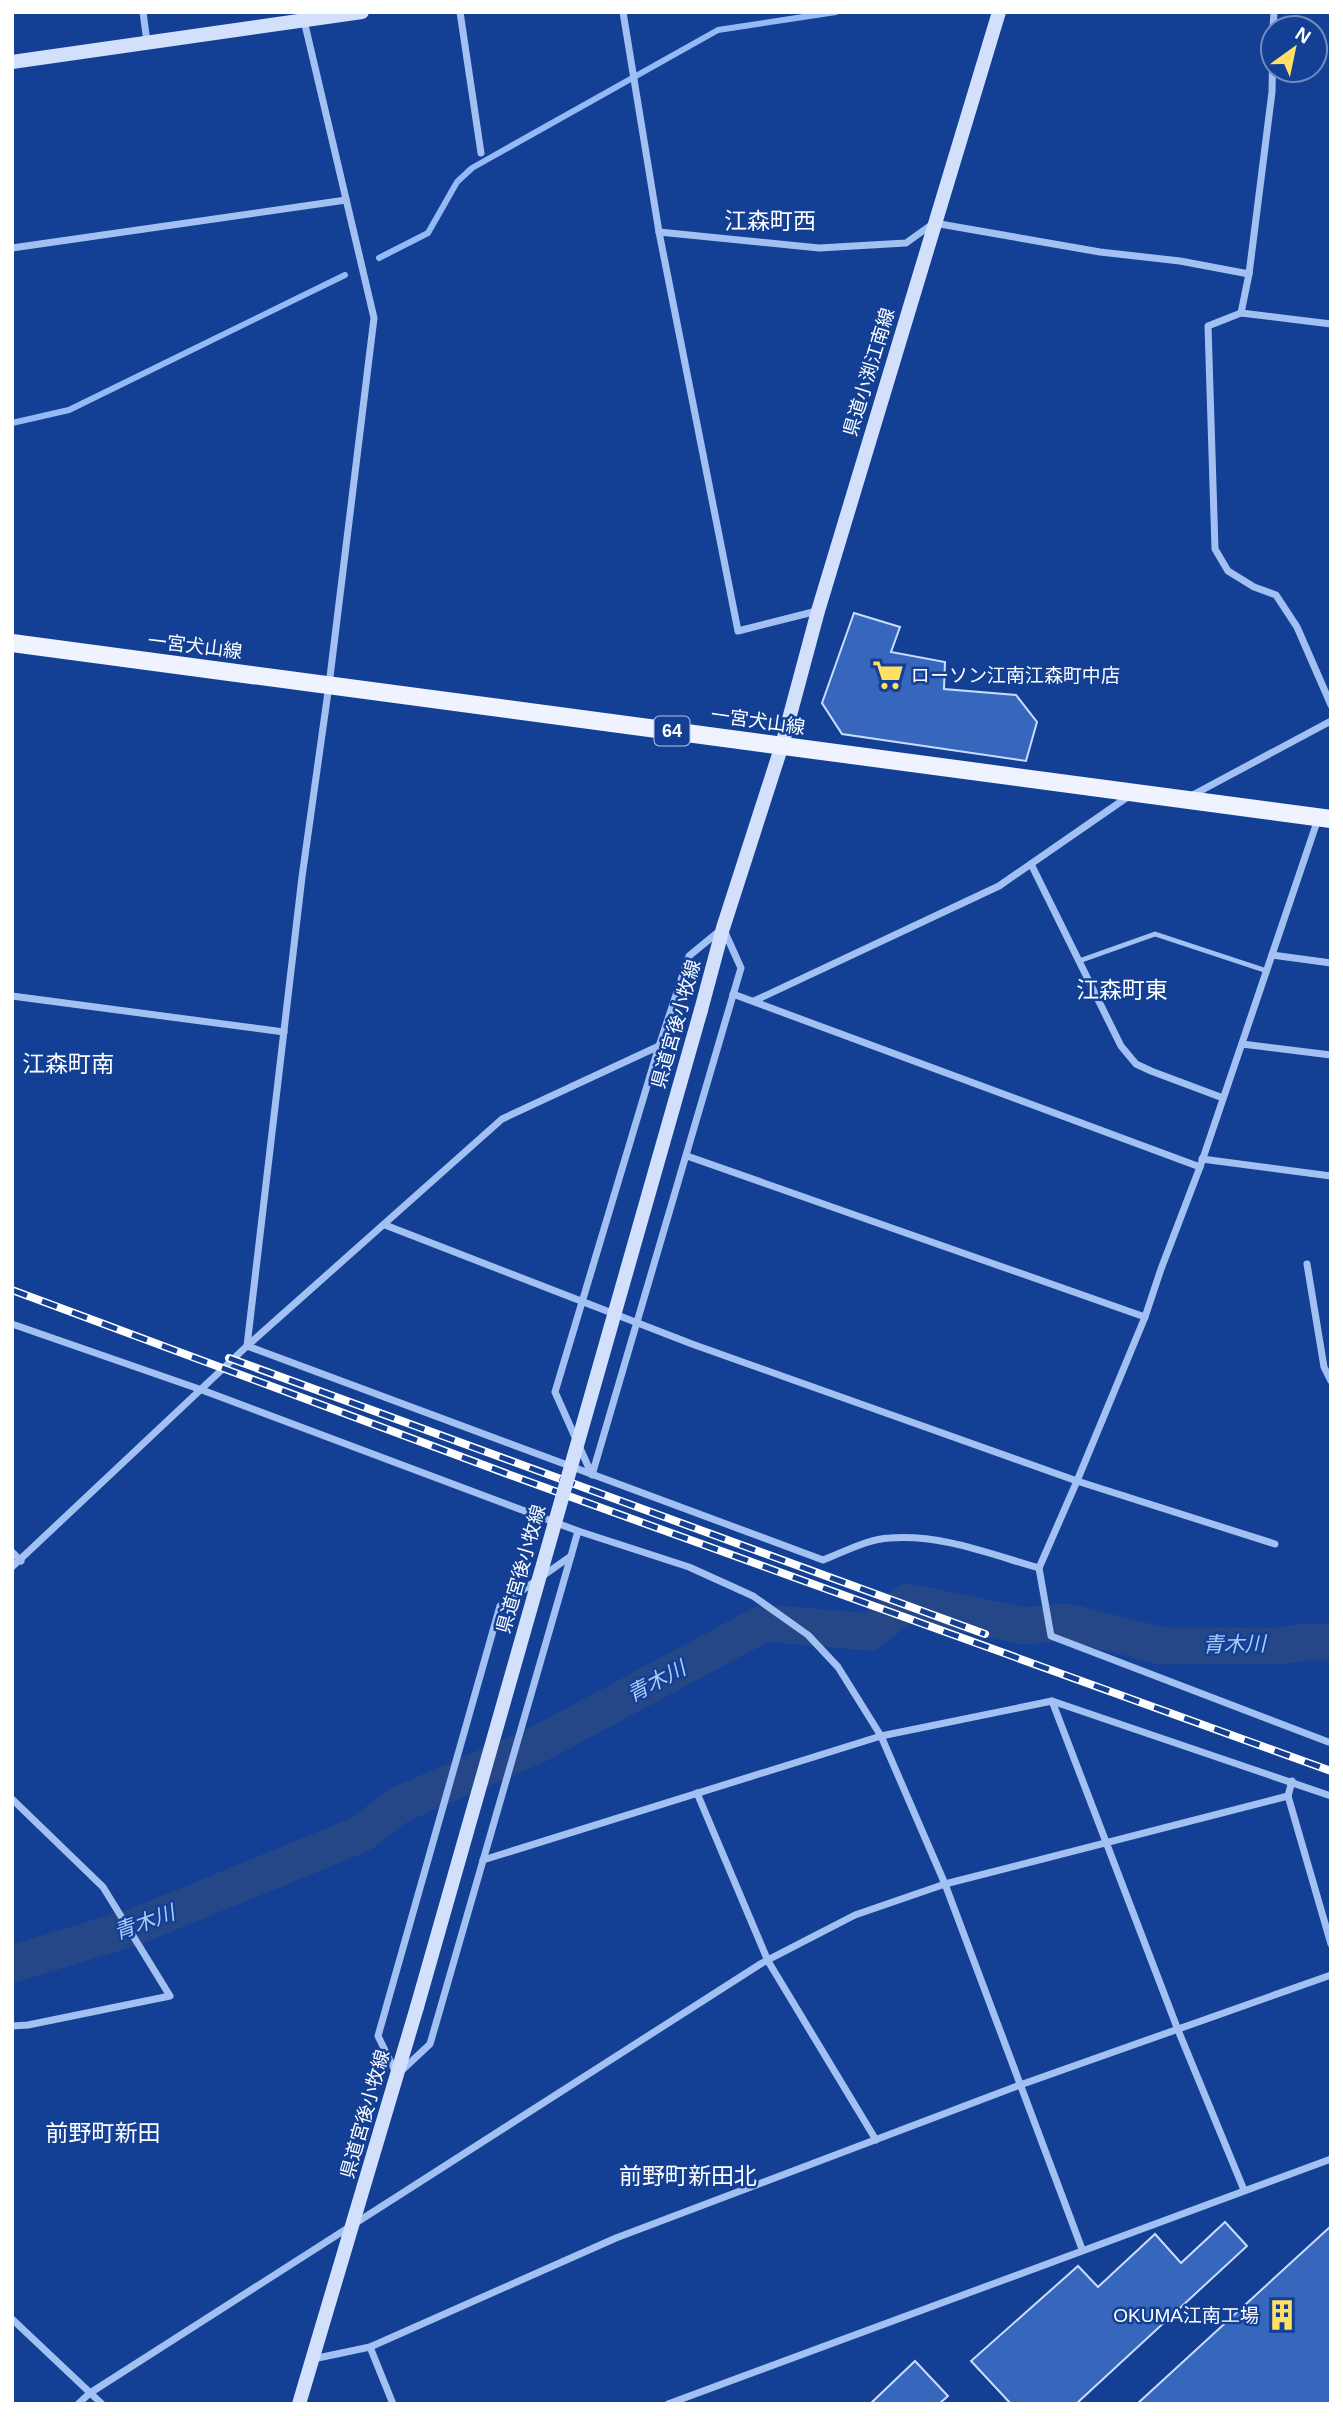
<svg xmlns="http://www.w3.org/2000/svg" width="1343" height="2416" viewBox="0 0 1343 2416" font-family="Arial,'Noto Sans JP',sans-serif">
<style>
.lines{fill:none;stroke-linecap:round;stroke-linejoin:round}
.stream{stroke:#95b9f5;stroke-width:6}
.river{stroke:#264787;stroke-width:37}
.building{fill:#3767bc;stroke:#cbddfd;stroke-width:2}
.lane{stroke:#a3c0f2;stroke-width:5}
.street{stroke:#a3c0f2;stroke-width:7}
.secondary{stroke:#d2e0fc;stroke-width:14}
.primary{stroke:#eef3ff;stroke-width:18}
.rail-casing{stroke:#fff;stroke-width:8}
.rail{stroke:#134095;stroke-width:5;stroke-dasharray:16;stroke-linecap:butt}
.secondary-bridge{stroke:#d2e0fc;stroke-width:14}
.labels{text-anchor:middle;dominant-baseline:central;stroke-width:5;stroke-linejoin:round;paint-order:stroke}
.shield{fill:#134095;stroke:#b8c6df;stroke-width:2}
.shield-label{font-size:18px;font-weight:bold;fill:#fff}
.street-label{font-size:19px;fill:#fff;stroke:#134095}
.poi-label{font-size:19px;fill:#fff;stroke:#134095;text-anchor:start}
.water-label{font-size:21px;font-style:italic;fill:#afcaf9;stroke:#134095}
.quarter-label{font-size:23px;fill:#fff;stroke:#134095}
</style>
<rect width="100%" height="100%" fill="#134095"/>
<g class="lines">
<g class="stream">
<path d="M379 258 428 233 457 182 472 168 718 30 836 12"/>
<path d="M12 423 69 410 345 275"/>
</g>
<path class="river" d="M12 1964 137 1926 361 1834 399 1805 537 1745 764 1623 869 1632 908 1602 1024 1626 1067 1622 1162 1646H1281L1307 1642H1331"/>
</g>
<g class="building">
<path d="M854 613 900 627 891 652 945 662 944 689 1016 695 1037 722 1026 761 842 734 822 703Z"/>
<path d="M1225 2222 1247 2246 1076 2404H1011L971 2361 1078 2266 1098 2287 1155 2234 1181 2263Z"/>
<path d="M1331 2226V2404H1137Z"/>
<path d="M915 2361 948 2396 939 2404H870Z"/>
</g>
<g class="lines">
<path class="lane" d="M1079 961 1155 934 1267 971"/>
<g class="street">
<path d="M143 12 147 42"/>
<path d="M460 12 481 153"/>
<path d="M623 12 659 232 738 631 817 611"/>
<path d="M1273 28 1274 12"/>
<path d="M659 232 819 248 906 243 934 223 1100 252 1180 261 1249 274"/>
<path d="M12 248 346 200"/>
<path d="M1241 313 1249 274 1272 92 1273 42"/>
<path d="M1331 324 1241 313 1208 326 1215 549 1228 571 1254 587 1276 595 1297 627 1331 705"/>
<path d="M1189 797 1331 721"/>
<path d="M1031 864 1121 1046 1136 1064 1151 1071 1223 1098"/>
<path d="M723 928 741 968 592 1475 555 1392 659 1046 689 956Z"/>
<path d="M1272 955 1331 963"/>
<path d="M733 994 1200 1167"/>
<path d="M12 996 284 1032"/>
<path d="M754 1001 999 886 1129 796"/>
<path d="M1242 1044 1331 1055"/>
<path d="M687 1156 1145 1317"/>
<path d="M1202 1159 1331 1176"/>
<path d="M385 1225 692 1344 1077 1481 1275 1544"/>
<path d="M1307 1264 1324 1367 1331 1381"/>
<path d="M12 1324 202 1390 578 1531 689 1567 753 1596 808 1635 838 1667 881 1736 945 1884 1082 2249"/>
<path d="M247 1346 823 1560C844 1552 867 1539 890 1538 941 1534 990 1554 1039 1568L1077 1481 1145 1317 1161 1269 1200 1167 1318 819"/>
<path d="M247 1346 302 877 329 685 374 318 302 12"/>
<path d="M12 1552 21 1561"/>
<path d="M571 1556 430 2044 397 2075 378 2036 500 1606Z"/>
<path d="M571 1556 578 1531"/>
<path d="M12 1567 247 1346 502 1119 659 1046"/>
<path d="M1039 1568 1051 1636 1331 1743"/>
<path d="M1052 1701 1178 2030 1244 2190"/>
<path d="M1292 1781 1288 1796 1331 1944"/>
<path d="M697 1793 768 1961 876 2140"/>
<path d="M12 1799 103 1887 170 1996 28 2025 12 2026"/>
<path d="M483 1860 881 1736 1052 1701 1331 1796"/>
<path d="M12 2319 102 2404"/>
<path d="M370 2347 393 2404"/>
<path d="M313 2359 370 2347 616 2238 1020 2085 1331 1975"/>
<path d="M78 2404 90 2393 762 1963 855 1915 945 1884 1288 1796"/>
<path d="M668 2404 1331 2159"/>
</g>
<g class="secondary">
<path d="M12 62 362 12"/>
<path d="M701 1010 723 928 782 745 818 611 999 12"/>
<path d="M299 2404 417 2007"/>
</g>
<path class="primary" d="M12 643 1331 819"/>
<defs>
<g id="rail">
<path d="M12 1290 513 1476 1331 1771"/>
<path d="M229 1358 985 1634"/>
</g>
</defs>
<use href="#rail" class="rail-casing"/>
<use href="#rail" class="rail"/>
<path class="secondary-bridge" d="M417 2007 701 1010"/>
</g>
<defs>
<symbol id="supermarket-bare" viewBox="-9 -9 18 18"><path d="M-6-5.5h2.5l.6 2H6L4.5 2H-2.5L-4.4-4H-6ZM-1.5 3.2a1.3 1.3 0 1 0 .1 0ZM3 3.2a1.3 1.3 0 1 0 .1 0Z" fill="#ffe064" stroke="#134095" stroke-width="2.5" paint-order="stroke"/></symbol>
<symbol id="building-bare" viewBox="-9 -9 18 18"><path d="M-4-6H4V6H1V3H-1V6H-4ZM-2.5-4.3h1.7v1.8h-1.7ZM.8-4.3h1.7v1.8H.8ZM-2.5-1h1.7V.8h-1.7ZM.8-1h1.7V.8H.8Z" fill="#ffe064" stroke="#134095" stroke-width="2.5" paint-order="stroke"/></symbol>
</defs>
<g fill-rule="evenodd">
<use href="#supermarket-bare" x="866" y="653" width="44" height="44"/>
<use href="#building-bare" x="1260" y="2293" width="44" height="44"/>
</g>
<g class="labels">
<rect class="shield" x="654.5" y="716.5" width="35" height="29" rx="5"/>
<g class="shield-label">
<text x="672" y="731">64</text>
</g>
<g class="street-label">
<text transform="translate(869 372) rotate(-73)">県道小渕江南線</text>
<text transform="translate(195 646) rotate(7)">一宮犬山線</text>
<text transform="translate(758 721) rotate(8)">一宮犬山線</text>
<text transform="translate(676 1024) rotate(-74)">県道宮後小牧線</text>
<text transform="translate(521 1569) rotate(-74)">県道宮後小牧線</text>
<text transform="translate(365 2114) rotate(-74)">県道宮後小牧線</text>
</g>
<g class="poi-label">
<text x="911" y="675">ローソン江南江森町中店</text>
<text x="1259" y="2315" text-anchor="end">OKUMA江南工場</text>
</g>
<g class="water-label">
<text transform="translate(1234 1644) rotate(-1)">青木川</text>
<text transform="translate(656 1681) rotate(-28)">青木川</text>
<text transform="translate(144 1922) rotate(-20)">青木川</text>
</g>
<g class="quarter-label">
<text x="770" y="221">江森町西</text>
<text x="1122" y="990">江森町東</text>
<text x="68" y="1064">江森町南</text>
<text x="103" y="2133">前野町新田</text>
<text x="688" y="2176">前野町新田北</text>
</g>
</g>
<rect width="1343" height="2416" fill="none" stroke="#ffffff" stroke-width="28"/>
<g transform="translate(1294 49) rotate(33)"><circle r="33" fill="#134095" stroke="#718cbf" stroke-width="2"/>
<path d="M0-5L12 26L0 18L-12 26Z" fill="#ffe064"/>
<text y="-10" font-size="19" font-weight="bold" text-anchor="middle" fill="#ffffff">N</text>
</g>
</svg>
